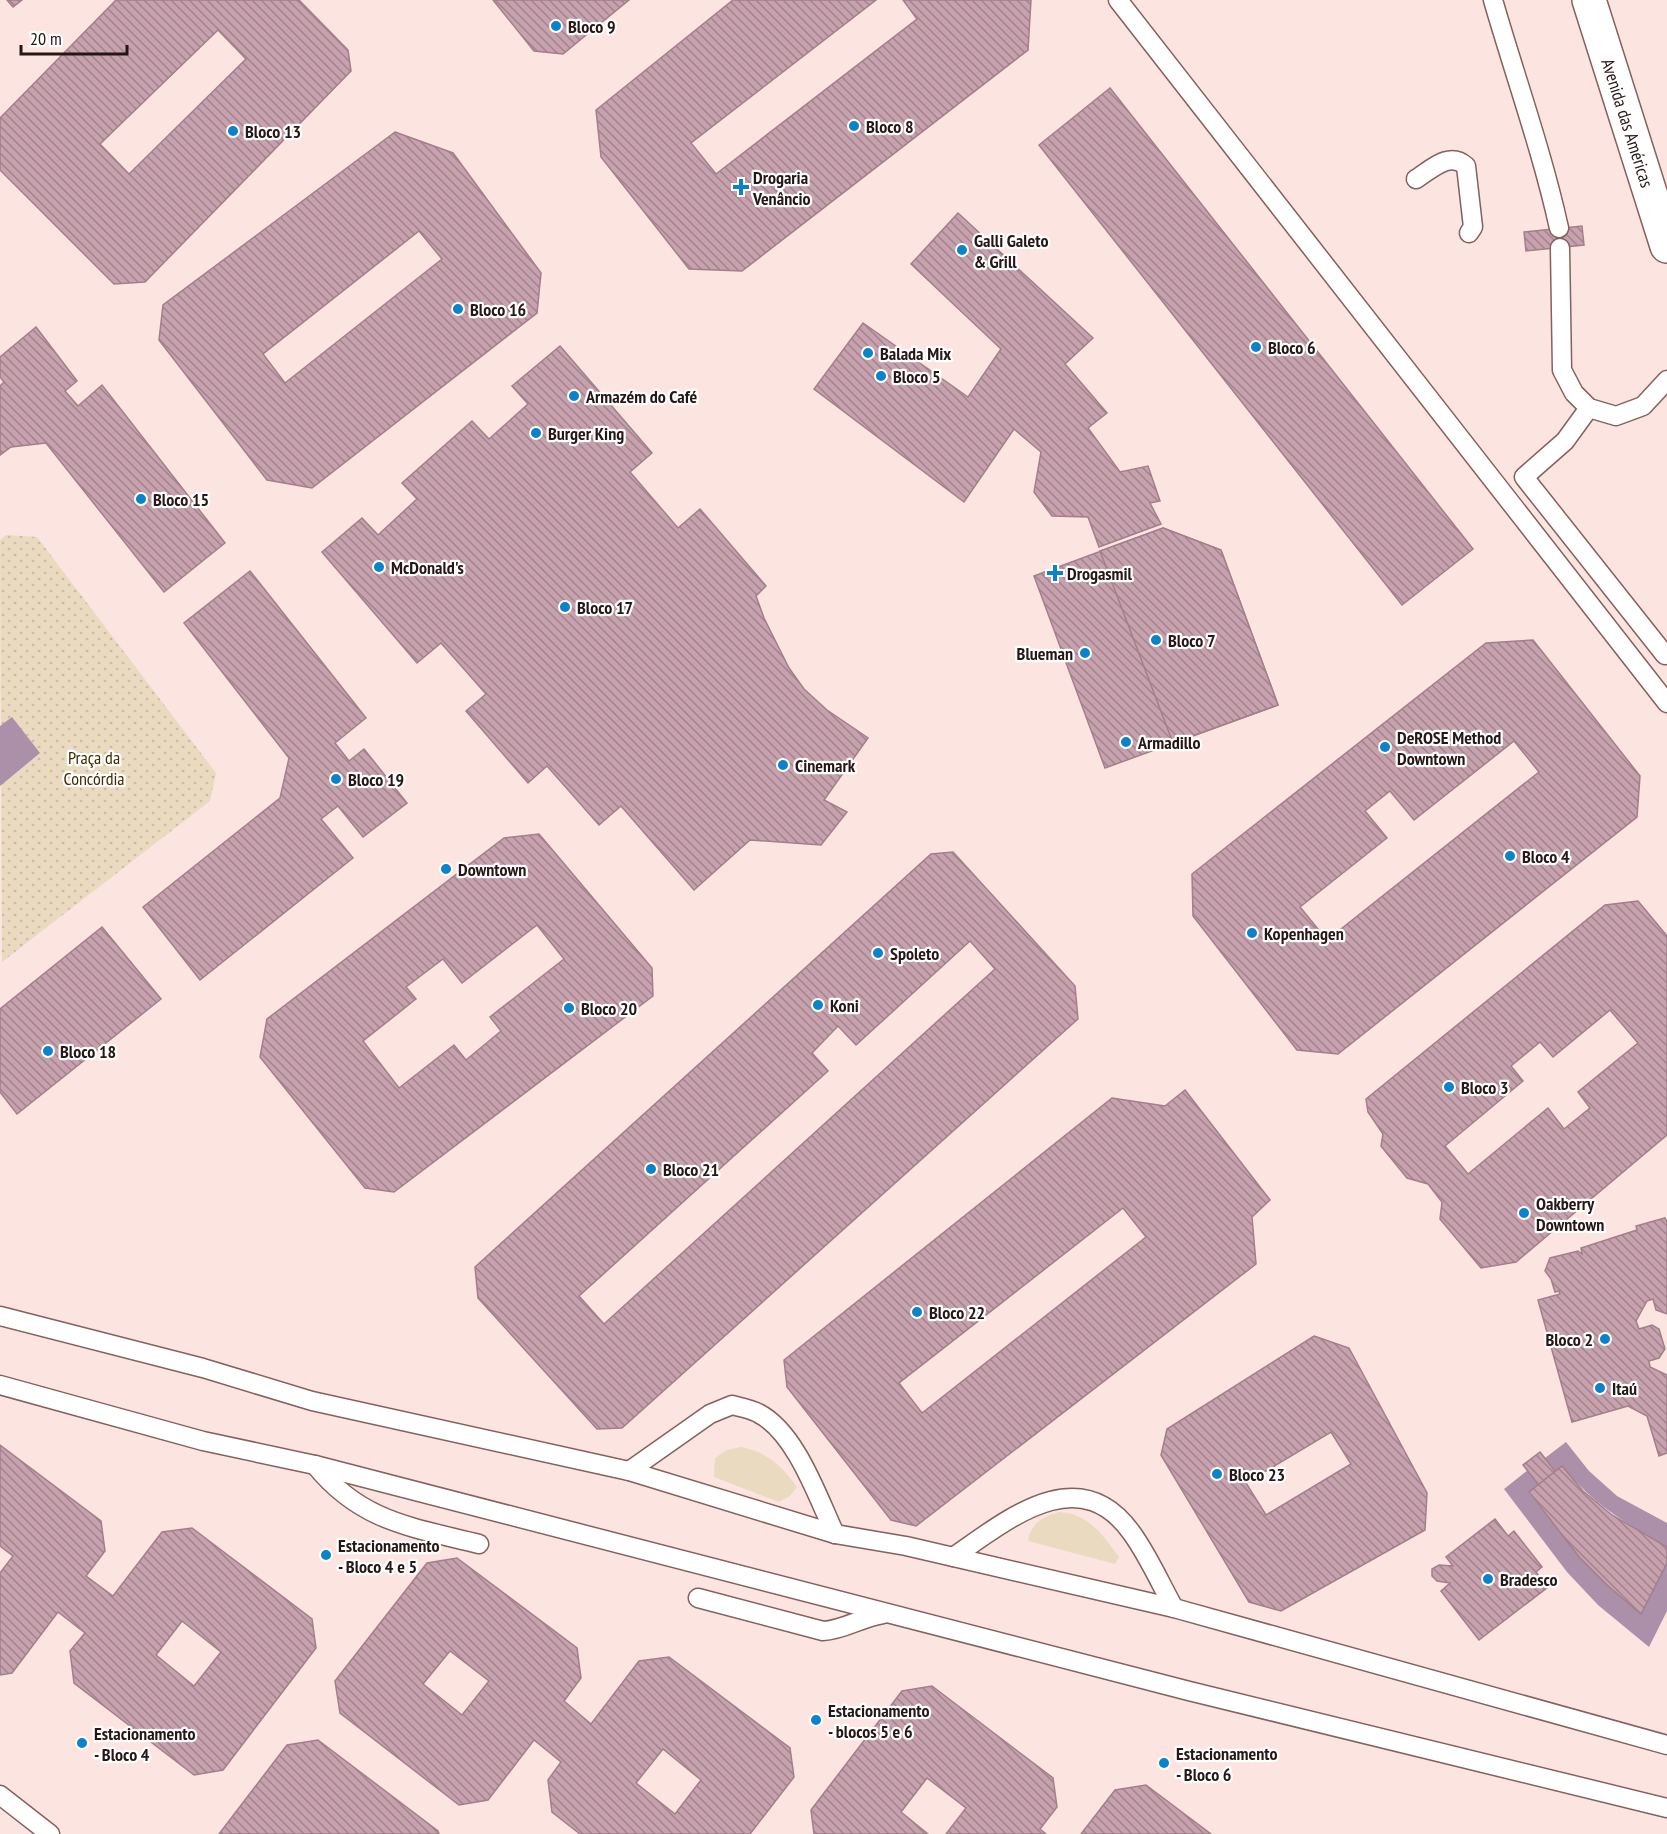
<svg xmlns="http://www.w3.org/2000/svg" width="1667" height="1834" viewBox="0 0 1667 1834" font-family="'PT Sans Narrow',sans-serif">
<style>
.grass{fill:url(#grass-dots)}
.garden{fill:#eadbc0}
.water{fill:#ac8fa9}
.building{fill:url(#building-back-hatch);stroke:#a27f8a;stroke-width:1.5;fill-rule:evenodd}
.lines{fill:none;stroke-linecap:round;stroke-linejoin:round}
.service-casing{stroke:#84615d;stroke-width:21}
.secondary-casing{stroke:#84615d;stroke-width:36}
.service{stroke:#fff;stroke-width:18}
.secondary{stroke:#fff;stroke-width:33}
.poi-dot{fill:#0b83cb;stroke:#fff;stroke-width:2}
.labels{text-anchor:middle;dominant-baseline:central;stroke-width:4.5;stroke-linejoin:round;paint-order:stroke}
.poi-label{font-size:18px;font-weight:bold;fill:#251715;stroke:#fff;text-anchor:start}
.street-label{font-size:18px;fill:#251715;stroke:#fff}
.park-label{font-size:18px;fill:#402c00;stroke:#fff}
</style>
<defs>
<pattern id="grass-dots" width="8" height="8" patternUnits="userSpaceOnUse" patternTransform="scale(1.5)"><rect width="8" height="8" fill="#eadbc0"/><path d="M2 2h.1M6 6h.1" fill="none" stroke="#c9bba4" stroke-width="1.8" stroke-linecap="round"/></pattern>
<pattern id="building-back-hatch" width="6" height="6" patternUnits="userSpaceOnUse" patternTransform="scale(1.5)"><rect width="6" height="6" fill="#c7a2ae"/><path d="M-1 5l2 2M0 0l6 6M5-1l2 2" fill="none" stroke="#a1838c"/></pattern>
</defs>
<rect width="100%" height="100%" fill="#fce4e1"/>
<path class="grass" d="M6 535 37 537 216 773 210 801 2 962 0 540Z"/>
<g class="garden">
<path d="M741 1447C767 1452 782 1466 797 1487L790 1496 779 1502 714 1477 715 1458 727 1450Z"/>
<path d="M1059 1512C1088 1513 1103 1535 1119 1557L1115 1564 1028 1541C1032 1522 1041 1518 1059 1512Z"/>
</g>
<g class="water">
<path d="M12 717 40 753 0 786V726Z"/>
<path d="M1566 1442 1589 1471 1617 1496 1667 1523V1547C1625 1523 1593 1504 1562 1466L1556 1471 1545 1458Z"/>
<path d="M1528 1470 1539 1484 1529 1493C1565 1539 1595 1576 1641 1614L1667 1563V1611L1649 1647 1598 1605 1567 1572 1504 1489Z"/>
</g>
<g class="building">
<path d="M7 0H22L13 7Z"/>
<path d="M116 0H299L348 50 351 71 145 282 114 284 0 170V118ZM218 30 246 59 129 174 100 144Z"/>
<path d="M493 0H629L563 54 534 51Z"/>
<path d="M733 0H876L691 143 716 174 917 19 903 0H1031L1028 50 742 271 689 269 601 157 596 110Z"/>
<path d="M1110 88 1473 549 1402 605 1039 145Z"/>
<path d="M395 132 453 153 541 273 537 313 312 488 267 480 159 340 163 305ZM419 231 442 259 285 383 263 354Z"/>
<path d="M958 213 1093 338 1065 364 1107 413 1088 428 1120 472 1148 466 1160 501 1150 503 1161 524 1099 547 1088 517 1052 516 1034 492 1041 452 1014 429 964 502 814 389 863 323 968 397 1001 349 911 264Z"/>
<path d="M1582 226 1584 245 1526 251 1524 232Z"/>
<path d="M36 327 77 381 65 391 78 406 102 385 225 543 164 592 46 443 11 447 0 455V386L4 382 0 377V357Z"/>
<path d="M560 346 652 453 630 472 678 528 700 509 766 586 756 596 764 618 789 668 804 689 827 710 868 738 824 800 847 812 821 845 750 840 694 890 621 806 599 825 547 766 528 783 466 711 486 694 441 643 417 663 322 552 362 518 378 535 417 499 402 483 472 421 489 439 528 404 512 386Z"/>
<path d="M1163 528 1221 550 1278 705 1105 768 1034 576Z"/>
<path d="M1163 528 1221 550 1278 705 1173 743 1100 551Z"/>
<path d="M250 571 366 718 335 743 349 761 364 749 407 803 363 837 338 806 321 819 353 858 200 980 143 907 280 798 289 758 184 623Z"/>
<path d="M1533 640 1640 776 1637 817 1338 1054 1297 1050 1193 916 1192 874 1486 643ZM1514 741 1539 772 1327 940 1300 907 1387 838 1365 811 1390 791 1414 820Z"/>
<path d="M539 834 652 968 653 996 394 1192 365 1188 260 1057 267 1019 504 838ZM537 925 564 959 490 1017 501 1031 466 1060 454 1045 399 1088 363 1041 416 999 406 987 443 959 462 983Z"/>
<path d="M953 852 1075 986 1078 1019 622 1428 597 1429 478 1298 475 1267 931 854ZM970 941 995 969 604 1324 579 1296 828 1071 812 1053 838 1026 856 1045Z"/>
<path d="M1638 901 1667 936V1135L1516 1262 1481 1268 1440 1219 1442 1202 1428 1184 1407 1178 1381 1146 1383 1134 1368 1112 1366 1099 1605 905ZM1610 1010 1638 1043 1578 1092 1590 1108 1564 1129 1548 1108 1468 1174 1445 1146 1523 1081 1511 1066 1540 1042 1553 1057Z"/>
<path d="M102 927 161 999 17 1114 0 1092V1009Z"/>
<path d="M1185 1090 1270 1200 1252 1217 1256 1264 916 1526 891 1520 787 1387 784 1360 1112 1098 1165 1106ZM1123 1208 1146 1237 922 1413 899 1383Z"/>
<path d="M1665 1218 1667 1222V1314L1656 1310 1653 1299 1647 1301 1636 1321 1639 1329 1652 1325 1659 1329 1665 1349 1659 1358 1649 1361 1650 1367 1667 1375V1453L1659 1456 1647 1416 1628 1406 1572 1422 1538 1300 1560 1294 1559 1291 1555 1292 1551 1279 1545 1271 1550 1258 1578 1251 1582 1254 1581 1248 1637 1230 1636 1226Z"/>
<path d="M1314 1336 1349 1348 1427 1493 1425 1530 1281 1611 1249 1602 1161 1455 1167 1429ZM1331 1432 1351 1464 1266 1515 1246 1483Z"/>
<path d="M0 1445 101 1521 105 1551 86 1576 113 1596 162 1532 192 1528 312 1619 316 1648 223 1770 194 1775 74 1683 70 1651 85 1633 58 1612 12 1673 0 1675V1573L13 1556 0 1546ZM182 1621 221 1652 194 1686 156 1655Z"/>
<path d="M1540 1452 1609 1539 1592 1552 1523 1465Z"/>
<path d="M1562 1466 1583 1491 1612 1515 1667 1547V1563L1641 1614 1607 1585 1580 1558 1529 1492Z"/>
<path d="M1495 1519 1508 1536 1514 1531 1542 1567 1536 1572 1548 1587 1479 1640 1441 1591 1450 1583 1437 1581 1432 1576V1569L1439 1565 1453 1566 1446 1557Z"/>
<path d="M457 1558 577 1648 581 1678 564 1701 591 1724 639 1661 669 1657 790 1748 794 1777 750 1834H580L552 1812 548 1780 561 1762 534 1740 488 1800 459 1805 340 1713 335 1681 427 1563ZM450 1651 489 1681 462 1715 423 1684ZM663 1749 701 1780 675 1814 636 1783Z"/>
<path d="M932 1686 1053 1778 1057 1807 1040 1829 1046 1834H946L966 1808 927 1778 901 1812 928 1834H814L811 1810 902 1691Z"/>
<path d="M318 1740 438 1831 439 1834H219L287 1745Z"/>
<path d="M1146 1785 1211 1834H1081L1115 1790Z"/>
</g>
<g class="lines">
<defs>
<g id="service">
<path d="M1118 0 1667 703"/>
<path d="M1493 0C1515 76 1542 151 1559 228"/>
<path d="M1416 179C1432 169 1449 151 1466 166L1473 227 1469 233"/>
<path d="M1560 248 1562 370 1574 393 1589 408 1616 416 1643 406 1667 380"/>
<path d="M1589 408 1565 441 1524 477 1665 655"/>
<path d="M0 1316 203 1368 312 1401 629 1471 835 1534 906 1546 1174 1608 1667 1745"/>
<path d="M0 1385 203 1441 315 1465 1189 1691 1667 1808"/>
<path d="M315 1465C361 1522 412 1527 479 1544"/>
<path d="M629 1471 710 1414 732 1405C740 1407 751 1409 758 1413 796 1432 818 1498 835 1534"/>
<path d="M953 1557C1006 1521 1078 1459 1131 1532 1148 1555 1160 1583 1174 1608"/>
<path d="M698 1598 823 1631C844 1630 862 1617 883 1614"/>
<path d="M0 1795 50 1834"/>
</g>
<g id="secondary">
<path id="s1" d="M1589 0 1667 246"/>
</g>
</defs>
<use href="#service" class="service-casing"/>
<use href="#secondary" class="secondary-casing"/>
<use href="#service" class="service"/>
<use href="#secondary" class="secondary"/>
</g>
<g class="poi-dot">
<circle cx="556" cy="26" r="6"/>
<circle cx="854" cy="126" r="6"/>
<circle cx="233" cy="131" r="6"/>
<path d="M738 178h6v6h6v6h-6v6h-6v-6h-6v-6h6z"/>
<circle cx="962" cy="250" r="6"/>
<circle cx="458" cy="309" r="6"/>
<circle cx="1256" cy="347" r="6"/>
<circle cx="868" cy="353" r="6"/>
<circle cx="881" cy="376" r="6"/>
<circle cx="574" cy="396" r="6"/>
<circle cx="536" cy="433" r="6"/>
<circle cx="141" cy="499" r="6"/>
<circle cx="379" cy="567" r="6"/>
<path d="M1052 564h6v6h6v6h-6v6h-6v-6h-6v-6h6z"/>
<circle cx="565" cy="607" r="6"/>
<circle cx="1156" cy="640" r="6"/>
<circle cx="1085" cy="653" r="6"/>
<circle cx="1126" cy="742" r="6"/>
<circle cx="1385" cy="747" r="6"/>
<circle cx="783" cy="765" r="6"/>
<circle cx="336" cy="779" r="6"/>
<circle cx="1510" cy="856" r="6"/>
<circle cx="446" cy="869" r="6"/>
<circle cx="1252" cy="933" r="6"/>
<circle cx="878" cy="953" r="6"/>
<circle cx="818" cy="1005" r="6"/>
<circle cx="569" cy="1008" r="6"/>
<circle cx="48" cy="1051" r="6"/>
<circle cx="1449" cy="1087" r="6"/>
<circle cx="651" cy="1169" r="6"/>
<circle cx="1524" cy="1213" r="6"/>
<circle cx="917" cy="1312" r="6"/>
<circle cx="1605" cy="1339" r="6"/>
<circle cx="1600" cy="1388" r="6"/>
<circle cx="1217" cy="1474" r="6"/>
<circle cx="326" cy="1555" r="6"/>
<circle cx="1488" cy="1579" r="6"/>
<circle cx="816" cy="1720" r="6"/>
<circle cx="82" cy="1743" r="6"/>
<circle cx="1164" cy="1763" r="6"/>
</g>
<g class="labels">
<g class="poi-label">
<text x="568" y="26">Bloco 9</text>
<text x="866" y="126">Bloco 8</text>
<text x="245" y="131">Bloco 13</text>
<text x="753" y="177">Drogaria<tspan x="753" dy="21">Venâncio</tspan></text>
<text x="974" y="240">Galli Galeto<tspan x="974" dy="21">&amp; Grill</tspan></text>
<text x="470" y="309">Bloco 16</text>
<text x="1268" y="347">Bloco 6</text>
<text x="880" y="353">Balada Mix</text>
<text x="893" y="376">Bloco 5</text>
<text x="586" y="396">Armazém do Café</text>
<text x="548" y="433">Burger King</text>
<text x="153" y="499">Bloco 15</text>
<text x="391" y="567">McDonald's</text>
<text x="1067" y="573">Drogasmil</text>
<text x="577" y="607">Bloco 17</text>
<text x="1168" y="640">Bloco 7</text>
<text x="1073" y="653" text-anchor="end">Blueman</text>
<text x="1397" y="737">DeROSE Method<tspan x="1397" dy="21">Downtown</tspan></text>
<text x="1138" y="742">Armadillo</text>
<text x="795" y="765">Cinemark</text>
<text x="348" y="779">Bloco 19</text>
<text x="1522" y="856">Bloco 4</text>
<text x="458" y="869">Downtown</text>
<text x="1264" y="933">Kopenhagen</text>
<text x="890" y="953">Spoleto</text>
<text x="830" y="1005">Koni</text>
<text x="581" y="1008">Bloco 20</text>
<text x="60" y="1051">Bloco 18</text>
<text x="1461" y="1087">Bloco 3</text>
<text x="663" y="1169">Bloco 21</text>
<text x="1536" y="1203">Oakberry<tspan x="1536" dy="21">Downtown</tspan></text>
<text x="929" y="1312">Bloco 22</text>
<text x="1593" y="1339" text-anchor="end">Bloco 2</text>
<text x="1612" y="1388">Itaú</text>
<text x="1229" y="1474">Bloco 23</text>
<text x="338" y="1545">Estacionamento<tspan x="338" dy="21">- Bloco 4 e 5</tspan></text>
<text x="1500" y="1579">Bradesco</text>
<text x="828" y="1710">Estacionamento<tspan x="828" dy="21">- blocos 5 e 6</tspan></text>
<text x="94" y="1733">Estacionamento<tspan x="94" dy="21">- Bloco 4</tspan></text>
<text x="1176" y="1753">Estacionamento<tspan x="1176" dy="21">- Bloco 6</tspan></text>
</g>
<g class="street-label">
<text stroke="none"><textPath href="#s1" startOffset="129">Avenida das Américas</textPath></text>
</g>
<g class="park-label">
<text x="94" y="757">Praça da<tspan x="94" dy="21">Concórdia</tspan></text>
</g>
</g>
<path d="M21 45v9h106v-9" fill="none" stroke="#251715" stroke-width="3"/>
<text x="30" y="45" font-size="18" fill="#251715" stroke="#ffffff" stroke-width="4.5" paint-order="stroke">20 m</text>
</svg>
